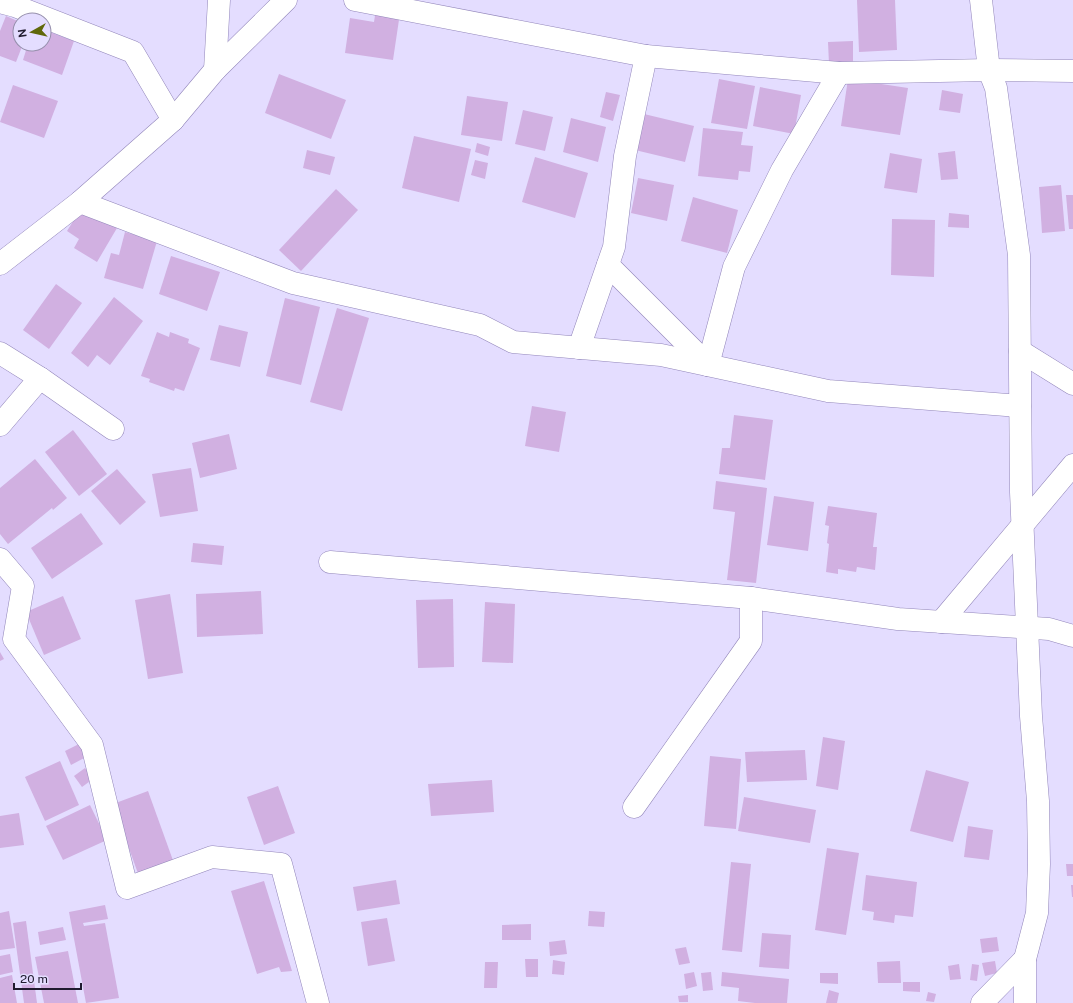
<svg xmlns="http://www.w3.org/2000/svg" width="1073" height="1003" viewBox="0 0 1073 1003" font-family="'Public Sans',sans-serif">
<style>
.building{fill:#d1b0e1}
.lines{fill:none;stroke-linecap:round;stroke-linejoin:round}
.minor-casing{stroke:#9286ba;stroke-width:23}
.minor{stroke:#fff;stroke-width:22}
</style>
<rect width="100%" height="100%" fill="#e4ddff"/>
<g class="building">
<path d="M857 0H895L897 50 859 52Z"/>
<path d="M376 9 400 13 393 60 345 53 350 18 374 22Z"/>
<path d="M6 16 20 22V44H23L16 62 0 56V31Z"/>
<path d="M44 30 74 41 62 75 23 60 28 44H44Z"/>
<path d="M853 41V63L829 64 828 42Z"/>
<path d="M279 74 346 100 331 139 265 113Z"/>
<path d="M719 79 755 86 747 129 711 123Z"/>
<path d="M848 79 908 88 900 135 841 126Z"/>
<path d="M13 85 58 101 44 138 0 122Z"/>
<path d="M760 87 801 95 794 134 753 126Z"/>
<path d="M942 90 963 94 960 113 939 110Z"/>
<path d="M606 92 620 95 613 121 600 117Z"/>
<path d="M467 96 508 102 502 141 461 135Z"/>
<path d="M523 110 553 117 545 151 515 144Z"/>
<path d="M644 114 694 126 685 162 635 150Z"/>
<path d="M571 118 606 127 598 162 563 152Z"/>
<path d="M703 128 743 132 741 145 753 146 750 172 739 171 738 180 698 176Z"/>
<path d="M414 136 471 149 459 202 402 188Z"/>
<path d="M477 143 490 147 488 156 475 152Z"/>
<path d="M307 150 335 157 330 175 303 168Z"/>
<path d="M955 151 958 179 941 180 938 153Z"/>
<path d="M890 153 922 159 917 193 884 188Z"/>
<path d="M535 157 588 173 575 218 522 202Z"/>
<path d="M475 160 488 163 485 179 471 175Z"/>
<path d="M638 178 674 185 667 221 631 213Z"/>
<path d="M1061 185 1065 231 1042 233 1039 187Z"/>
<path d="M336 189 358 210 301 271 279 250Z"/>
<path d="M1066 195H1073V229H1069Z"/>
<path d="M693 197 738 210 727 253 681 241Z"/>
<path d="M82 207 117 228 97 262 74 248 79 239 67 231Z"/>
<path d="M949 213 969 215V228L948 227Z"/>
<path d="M892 219 935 220 934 277 891 275Z"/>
<path d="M125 232 157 241 143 289 104 278 111 253 119 255Z"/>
<path d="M171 256 220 272 207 311 159 294Z"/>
<path d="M56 284 82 303 49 349 23 330Z"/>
<path d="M114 297 143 321 110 365 97 355 88 367 71 353Z"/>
<path d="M285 298 320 307 301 385 266 376Z"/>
<path d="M337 308 369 318 342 411 310 402Z"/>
<path d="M219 325 248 332 240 367 210 360Z"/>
<path d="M157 332 169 337 170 332 189 339 188 343 200 348 184 391 175 388 174 391 149 382 150 379 141 376Z"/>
<path d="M532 406 566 412 559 452 525 446Z"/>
<path d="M734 415 773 420 765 480 719 474 722 448H730Z"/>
<path d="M73 430 107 474 79 496 45 452Z"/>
<path d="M229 434 237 469 200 478 192 443Z"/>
<path d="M35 459 67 498 53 510 52 508 8 544 0 534V488Z"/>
<path d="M191 468 198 511 160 517 152 474Z"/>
<path d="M117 469 146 502 120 525 91 491Z"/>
<path d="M716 481 767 488 756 583 727 580 735 512 713 509Z"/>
<path d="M774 496 814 502 808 551 767 545Z"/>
<path d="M828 506 877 513 873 547H877L875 570 857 567 856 572 838 569V574L826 572 829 544 827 543 829 526 825 525Z"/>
<path d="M81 513 103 544 52 579 31 548Z"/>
<path d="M193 543 224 546 222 565 191 562Z"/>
<path d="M261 591 263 634 197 637 196 594Z"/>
<path d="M170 594 183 673 148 679 135 600Z"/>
<path d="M63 596 81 639 44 655 26 612Z"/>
<path d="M453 599 454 667 418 668 416 600Z"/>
<path d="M485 602 515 604 513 663 482 662Z"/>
<path d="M0 652 4 659 0 661Z"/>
<path d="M823 737 845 741 838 790 816 786Z"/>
<path d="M79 744 86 757 71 765 65 751Z"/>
<path d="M805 750 807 780 747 782 745 752Z"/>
<path d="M710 756 741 759 736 829 704 826Z"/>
<path d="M60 761 79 805 45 821 25 777Z"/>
<path d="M85 768 93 779 82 787 74 776Z"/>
<path d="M926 770 969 782 953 842 910 831Z"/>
<path d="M492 780 494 812 431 816 428 784Z"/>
<path d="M278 786 295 833 264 845 247 797Z"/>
<path d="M148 791 175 866 140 879 113 804Z"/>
<path d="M744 797 816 810 810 843 738 831Z"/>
<path d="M90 805 107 840 63 860 46 826Z"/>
<path d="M19 813 24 845 0 848V816Z"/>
<path d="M968 826 993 830 989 860 964 857Z"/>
<path d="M827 848 859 853 846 935 815 930Z"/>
<path d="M731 862 751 864 742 952 722 950Z"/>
<path d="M1066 864H1073V876H1067Z"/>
<path d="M866 875 917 882 913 917 895 915 894 923 873 920 874 912 862 910Z"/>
<path d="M396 880 400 904 357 911 353 887Z"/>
<path d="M264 881 292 971 281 972 279 967 257 974 231 891Z"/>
<path d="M1071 885H1073V897H1072Z"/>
<path d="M105 905 108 919 83 923 84 926 105 923 119 998 86 1003 69 912Z"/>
<path d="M9 911 15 948 0 950V913Z"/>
<path d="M589 911 605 912 604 927 588 926Z"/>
<path d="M387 918 395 961 368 966 361 922Z"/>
<path d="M26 921 37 1003H24L13 923Z"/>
<path d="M531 924V940H502V925Z"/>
<path d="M63 927 66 940 40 945 38 932Z"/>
<path d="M762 933 791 935 789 969 759 967Z"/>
<path d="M997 937 999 951 982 953 980 939Z"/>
<path d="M565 940 567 954 550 956 549 942Z"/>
<path d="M686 947 690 963 679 965 675 949Z"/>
<path d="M68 951 78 1003H44L35 957Z"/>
<path d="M10 954 13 972 0 975V956Z"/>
<path d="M525 959H538V977H526Z"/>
<path d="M553 960 565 962 564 975 552 974Z"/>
<path d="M900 961 901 983H878L877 962Z"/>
<path d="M995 961 997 973 985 976 982 963Z"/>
<path d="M485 962H498L497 988H484Z"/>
<path d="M959 964 961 979 950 980 948 966Z"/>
<path d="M972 964 979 965 977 981 970 980Z"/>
<path d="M694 972 697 986 686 989 684 974Z"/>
<path d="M711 972 713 990 703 991 701 973Z"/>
<path d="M722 972 789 979 787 1003H755L738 1001 739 988 721 986Z"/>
<path d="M820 973H838V984L820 983Z"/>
<path d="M12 975 17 1003H0V978Z"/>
<path d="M903 982H920V992L903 991Z"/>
<path d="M829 990 839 993 837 1003H826Z"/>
<path d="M928 992 936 994 934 1002 926 1001Z"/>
<path d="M688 995V1002H679L678 996Z"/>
</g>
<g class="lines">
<defs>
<g id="minor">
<path d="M355 0 646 56 839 73 989 70 1073 71"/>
<path d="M981 0 989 70 996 88 1019 255 1021 492 1031 716 1038 801 1039 864 1037 913 1025 959V1003"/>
<path d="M0 2 15 6 133 52 173 120"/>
<path d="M215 70 219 0"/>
<path d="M80 202 293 283 480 325 513 342 661 355 828 391 1020 406"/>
<path d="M0 264 80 202 173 120 215 70 286 0"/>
<path d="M608 265 708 365"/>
<path d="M579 348 614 247 625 156 646 56"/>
<path d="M1020 351 1073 384"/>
<path d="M0 353 40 378 113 429"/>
<path d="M708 365 734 267 782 170 839 73"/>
<path d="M0 425 40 378"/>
<path d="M0 559 23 586 14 639 92 745 127 888 212 857 281 864 318 1003"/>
<path d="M330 562 751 598 898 619 1049 629 1073 636"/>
<path d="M941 622 1073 465"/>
<path d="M634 807 751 641V598"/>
<path d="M982 1003 1025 959"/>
</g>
</defs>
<use href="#minor" class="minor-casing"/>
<use href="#minor" class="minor"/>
</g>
<g transform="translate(32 32) rotate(262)"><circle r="19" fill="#e4ddff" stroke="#968fac"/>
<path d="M0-3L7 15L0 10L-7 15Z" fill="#60680a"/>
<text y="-6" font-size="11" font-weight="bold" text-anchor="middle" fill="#201b2f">N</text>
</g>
<path d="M14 983v6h67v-6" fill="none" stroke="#201b2f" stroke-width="2"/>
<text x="20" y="983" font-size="12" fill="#201b2f" stroke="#e4ddff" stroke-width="3" paint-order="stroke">20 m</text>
</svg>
